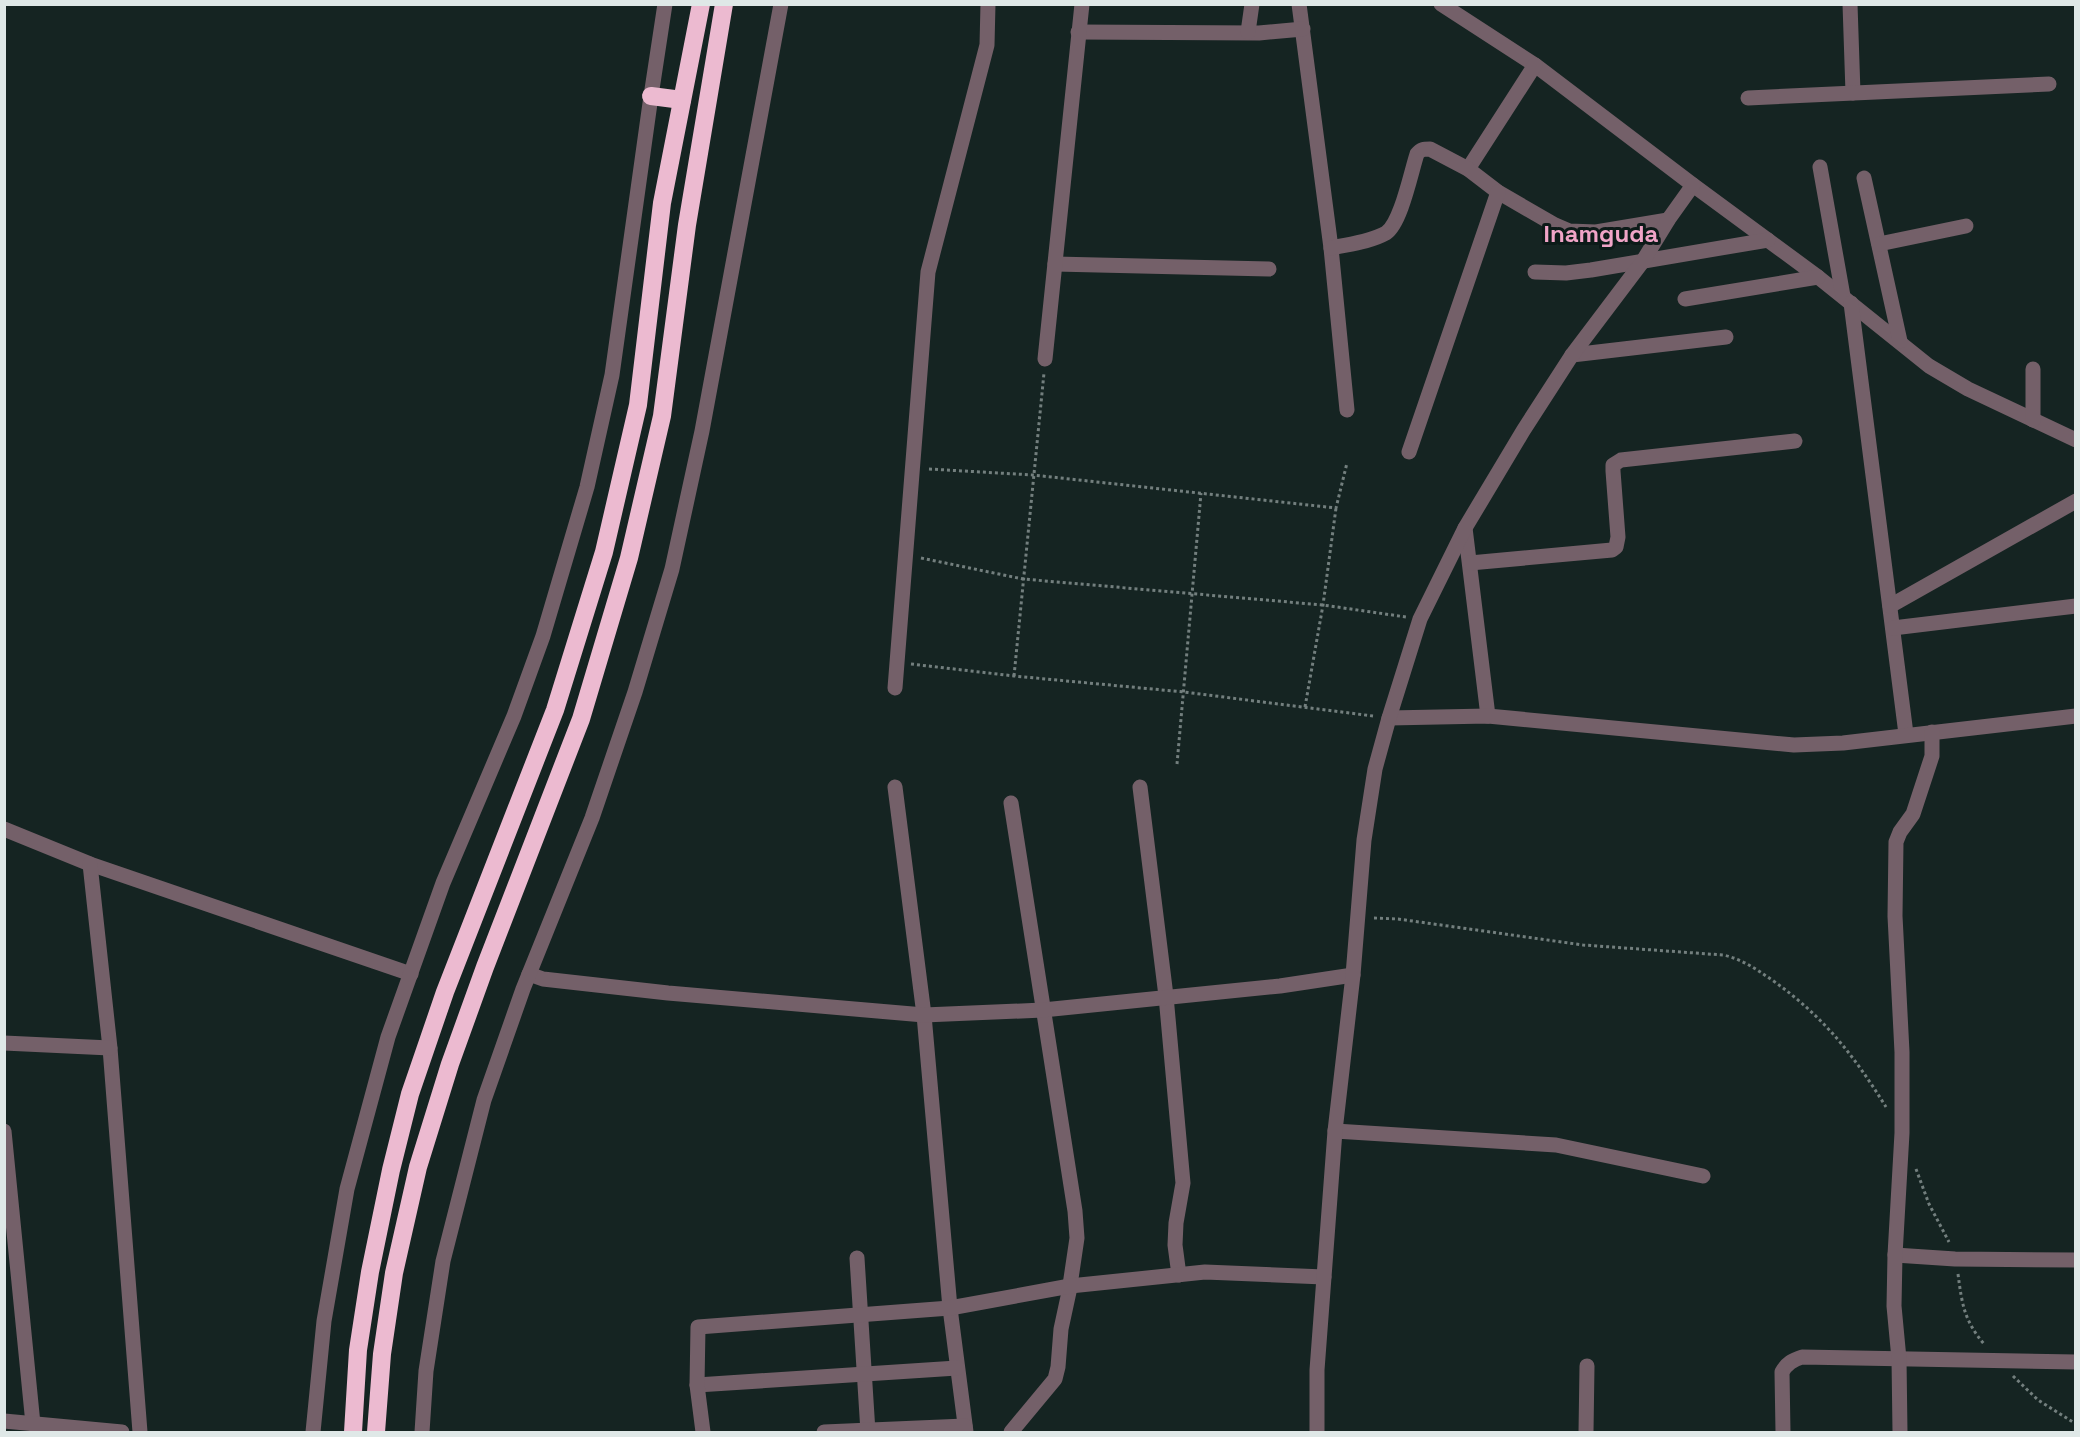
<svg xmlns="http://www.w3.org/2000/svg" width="2080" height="1437" viewBox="0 0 2080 1437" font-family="'Space Grotesk',sans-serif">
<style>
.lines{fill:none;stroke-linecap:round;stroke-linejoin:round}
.path{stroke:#737f7e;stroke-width:3;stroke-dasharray:3 3;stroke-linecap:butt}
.minor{stroke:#746069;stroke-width:15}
.highway{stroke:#ecbad0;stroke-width:18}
.labels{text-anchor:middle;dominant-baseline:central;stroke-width:6;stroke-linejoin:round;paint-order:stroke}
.quarter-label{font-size:24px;font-weight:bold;fill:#f0a4c7;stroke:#0c1a18}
</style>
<rect width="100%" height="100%" fill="#152422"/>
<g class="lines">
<g class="path">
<path d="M929 469 1033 475 1336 508 1347 463"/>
<path d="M921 558 1023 579 1323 605 1406 617"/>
<path d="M911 664 1014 676 1184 692 1373 716"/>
<path d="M1014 676 1044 373"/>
<path d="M1305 707 1323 605 1336 508"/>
<path d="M1177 764 1201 493"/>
<path d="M1374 918 1398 919 1583 945 1723 955C1742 959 1756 969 1772 980 1823 1016 1853 1054 1886 1107"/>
<path d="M1916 1169 1929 1204 1949 1242"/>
<path d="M1958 1274C1962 1304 1964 1321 1985 1345"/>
<path d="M2013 1376 2038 1400 2076 1424"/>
</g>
<g class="minor">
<path d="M1299 4 1331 248 1347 410"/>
<path d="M1441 4 1535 65 1693 185 1818 277 1929 366 1968 389 2076 440"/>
<path d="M1850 4 1853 93"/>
<path d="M1078 32 1259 33 1303 29"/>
<path d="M1248 32 1252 4"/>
<path d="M1748 98 2049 84"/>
<path d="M1820 167 1843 296"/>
<path d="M1468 169 1535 65"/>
<path d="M1864 178 1900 341"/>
<path d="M1879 244 1966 226"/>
<path d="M1331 248C1349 244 1370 242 1386 233 1401 223 1411 172 1417 154 1421 149 1424 149 1430 149L1468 169 1498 192 1555 225 1569 231 1596 232 1668 220"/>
<path d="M1055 264 1269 269"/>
<path d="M1535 272 1566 273 1591 270 1768 240"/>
<path d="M1685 299 1818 277"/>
<path d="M1851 303 1906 734"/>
<path d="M1572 355 1726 337"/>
<path d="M1045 359 1082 4"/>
<path d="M2033 420V369"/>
<path d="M1409 452 1498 192"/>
<path d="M1465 528 1488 716"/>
<path d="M1470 563 1612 550 1616 547 1618 537 1613 471V465L1621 460 1795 441"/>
<path d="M1890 606 2076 501"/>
<path d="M1893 628 2076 606"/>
<path d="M895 688 928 272 987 45 988 4"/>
<path d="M1389 718 1488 716 1794 745 1843 743 2076 716"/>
<path d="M895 787 924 1015 950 1308 966 1432"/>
<path d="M1140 787 1166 996 1183 1183 1176 1223 1175 1245 1179 1275"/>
<path d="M1011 803 1075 1211 1077 1238 1069 1292 1061 1329 1058 1367 1055 1379 1011 1432"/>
<path d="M4 829 90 864 411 974"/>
<path d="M90 864 110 1048 140 1432"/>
<path d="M529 974 543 979 668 993 924 1015 1043 1010 1280 986 1353 975"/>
<path d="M4 1043 110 1048"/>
<path d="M4 1131 33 1424"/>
<path d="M1335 1131 1556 1145 1703 1176"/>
<path d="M1895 1255 1955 1259 2076 1260"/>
<path d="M857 1258 868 1432"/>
<path d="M697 1385 957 1368"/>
<path d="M4 1421 122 1432"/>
<path d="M313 1432 324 1321 347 1189 388 1037 443 883 514 716 543 636 587 487 612 375 651 96 665 4"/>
<path d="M422 1432 426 1371 443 1261 484 1100 523 989 592 818 635 692 672 569 702 431 781 4"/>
<path d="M703 1432 697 1385 698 1327 950 1308 1070 1286 1205 1272 1324 1277"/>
<path d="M824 1432 965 1426"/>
<path d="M1317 1432V1370L1335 1131 1353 975 1364 840 1375 769 1389 718 1420 619 1465 528 1523 431 1572 355 1643 261 1668 220 1693 185"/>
<path d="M1586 1432 1587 1366"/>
<path d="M1783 1432 1782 1372C1787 1363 1793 1360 1802 1357L2076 1362"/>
<path d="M1900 1432 1899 1359 1894 1306 1895 1255 1902 1133V1052L1895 916 1896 842 1900 832 1913 814 1932 756V732"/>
</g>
<g class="highway">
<path d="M651 96 682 100"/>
<path d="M353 1432 358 1350 370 1272 391 1170 410 1094 445 992 555 710 604 552 638 405 662 203 701 4"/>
<path d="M376 1432 382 1354 394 1273 418 1167 450 1064 485 967 581 719 629 558 662 416 687 225 724 4"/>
</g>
</g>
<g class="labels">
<g class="quarter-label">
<text x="1601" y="233">Inamguda</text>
</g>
</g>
<rect width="2080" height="1437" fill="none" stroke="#dfe8e7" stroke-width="12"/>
</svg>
